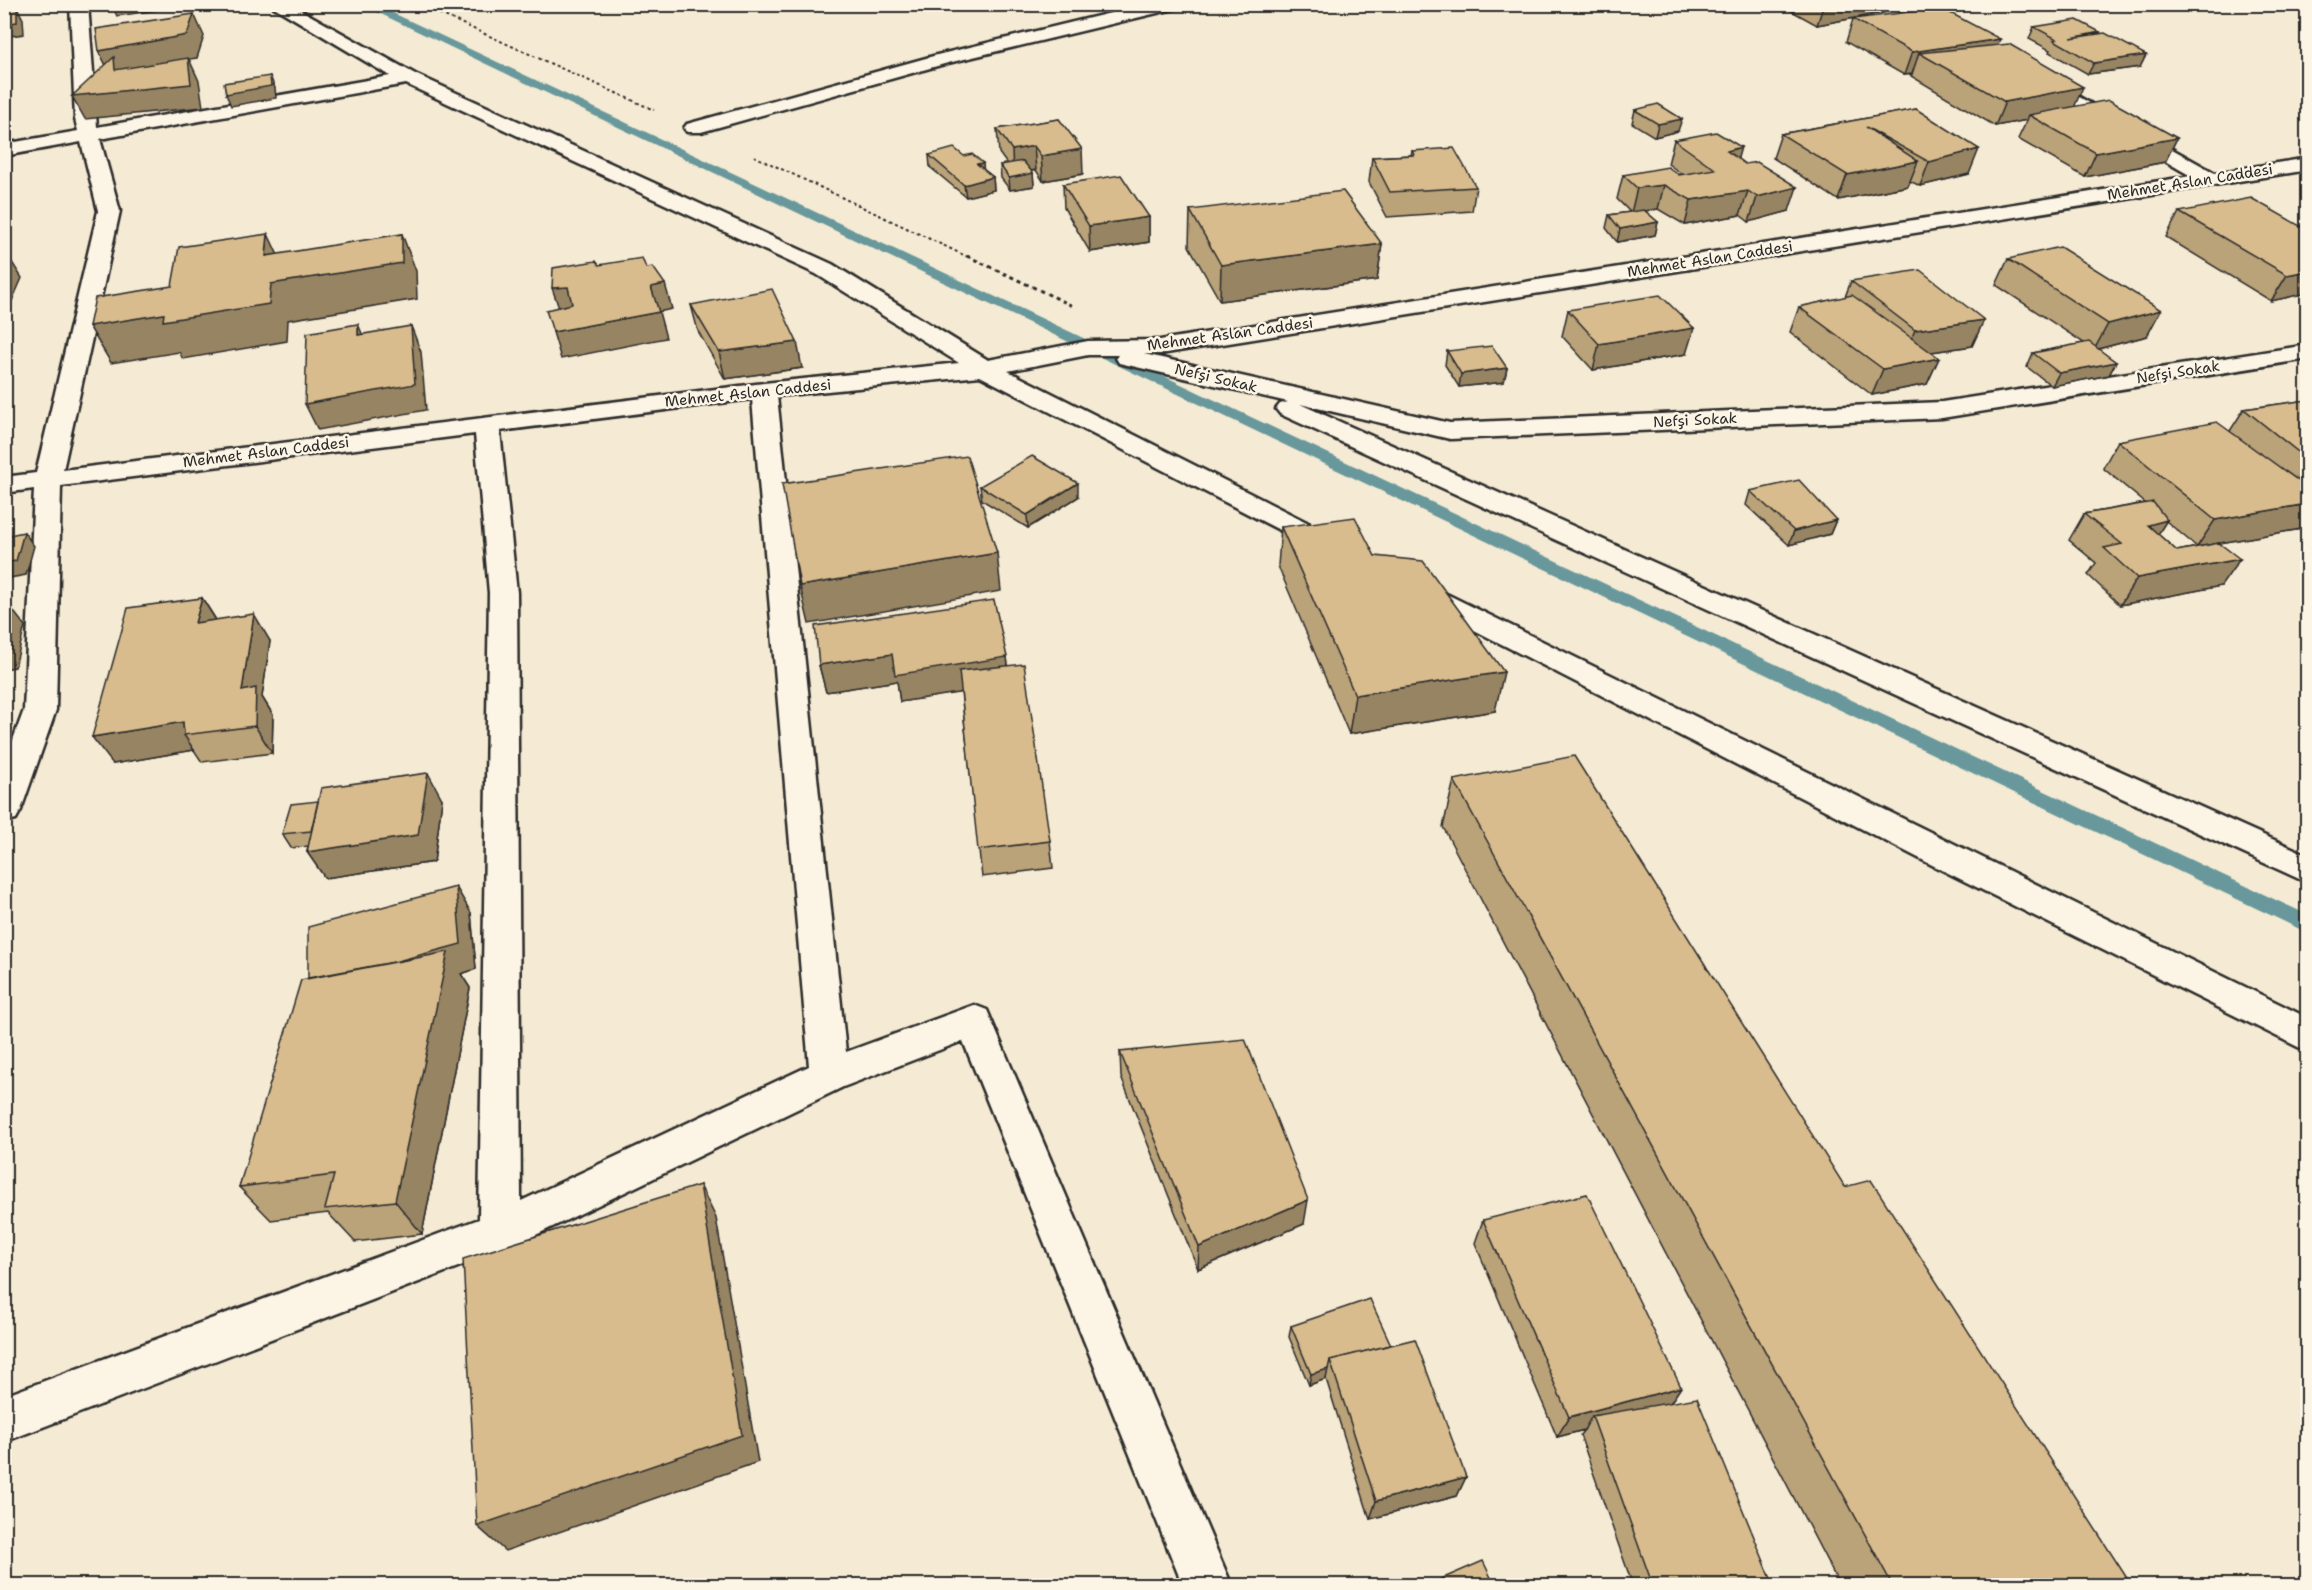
<svg xmlns="http://www.w3.org/2000/svg" width="2312" height="1590" viewBox="0 0 2312 1590" font-family="'Shantell Sans',sans-serif">
<style>
.lines{fill:none;stroke-linecap:round;stroke-linejoin:round}
.stream{fill:#67989c;fill-rule:evenodd}
.minor-casing{stroke:#2b2b2b;stroke-width:5}
.path-far1{stroke:#2b2b2b;stroke-width:2;stroke-dasharray:3 3;stroke-linecap:butt}
.path{stroke:#2b2b2b;stroke-width:3;stroke-dasharray:4 4;stroke-linecap:butt}
.minor{fill:#fcf5e5;fill-rule:evenodd}
.wall{fill:#baa279;stroke:#2b2b2b;stroke-width:1.5;fill-rule:evenodd}
.shaded-wall{fill:#978463;stroke:#2b2b2b;stroke-width:1.5}
.building{fill:#d8bc8d;stroke:#2b2b2b;stroke-width:1.5}
.labels{text-anchor:middle;dominant-baseline:central;stroke-width:5;stroke-linejoin:round;paint-order:stroke}
.far-street-label{font-size:15px;fill:#2b2b2b;stroke:#fcf5e5}
</style>
<rect width="100%" height="100%" fill="#f5ead3"/>
<filter id="ink" filterUnits="userSpaceOnUse"><feTurbulence type="fractalNoise" baseFrequency=".0167" numOctaves="2"/><feDisplacementMap in="SourceGraphic" scale="12" xChannelSelector="R" yChannelSelector="G"/><feConvolveMatrix kernelMatrix="1 2 1 2 8 2 1 2 1" color-interpolation-filters="sRGB"/></filter>
<g filter="url(#ink)">
<g class="lines">
<path class="stream" d="M360 4H374L2308 915V933Z"/>
<defs>
<g id="minor">
<path d="M70 4H88L97 127 390 76 269 4H290L415 74 832 264 988 360 1088 341 1160 340 2191 176 2031 84 2029 80 2031 76 2038 74 2215 173 2308 158V170L1160 354H1144L1450 423 1942 402 2308 345V359L1942 418 1450 439 1300 404 2308 855V883L1280 414 1276 409 1280 404 1288 402 1119 363 1116 358 1118 355H1088L1008 371 1344 541 1348 547 1344 553 1334 556 1324 553 980 376 777 396 846 1052 974 1005 987 1010 1232 1586H1183L963 1041 843 1087 515 1245 4 1442V1396L479 1219 489 593 475 434 61 486 56 710 21 810 16 819 4 822V764L24 710 34 489 4 493V477L36 473 98 211 81 142 4 156V144L78 131 75 119ZM406 84 816 274 959 363 764 383 63 470 120 211 100 139ZM752 399 809 1066 521 1201 517 593 500 431Z"/>
<path d="M1148 4H1180L1178 8 948 63 701 132H687L684 128 687 124 937 55Z"/>
<path d="M1889 4H1911L1960 32 1957 36H1945Z"/>
<path d="M1418 580 2308 1018V1052L1936 867 1408 596 1404 589 1408 582Z"/>
</g>
</defs>
<use href="#minor" class="minor-casing"/>
<g class="path-far1">
<path d="M418 4 654 110"/>
<path d="M754 156 970 258"/>
</g>
<path class="path" d="M967 256 1073 306"/>
<use href="#minor" class="minor"/>
</g>
<g class="wall">
<path d="M1779 4H1895L1892 11 1817 25Z"/>
<path d="M1853 19 1998 45 2074 107 2177 138 2165 162 2085 177 2018 139 2027 120 1995 126 1911 76 1912 74 1904 75 1846 42Z"/>
<path d="M2034 27 2100 32 2099 34 2146 55 2140 67 2088 74 2049 52 2050 50 2029 39Z"/>
<path d="M1916 109 1969 174 1920 186 1910 181 1908 186 1838 200 1773 158 1781 134Z"/>
<path d="M1635 110 1678 131 1655 137 1632 123Z"/>
<path d="M1059 119 1083 174 1043 181 1036 170 1031 171 1033 173 1034 186 1010 190 1001 178 1000 165 1007 164 999 153 997 129Z"/>
<path d="M1674 140 1738 159 1789 211 1749 222 1740 215 1685 225 1658 209 1645 211 1658 222 1655 235 1617 242 1606 228 1609 215 1630 212 1617 199 1623 175 1682 174 1668 164Z"/>
<path d="M1412 151 1476 187 1472 211 1387 217 1369 182 1372 157 1411 155Z"/>
<path d="M929 155 964 156 993 177 994 190 966 197 930 167Z"/>
<path d="M1063 184 1149 217V242L1090 252 1064 208Z"/>
<path d="M1190 210 1382 244 1377 280 1220 301 1189 246Z"/>
<path d="M2179 212 2307 230V293L2271 301 2166 237Z"/>
<path d="M2008 259 2147 336 2098 349 2116 362 2109 375 2052 386 2027 367 2033 353 2084 343 1996 285Z"/>
<path d="M1851 281 1984 320 1972 346 1931 352 1939 358 1927 384 1872 395 1790 332 1799 307 1845 297Z"/>
<path d="M691 305 802 368 725 379 698 331Z"/>
<path d="M1568 310 1686 354 1593 370 1562 336Z"/>
<path d="M1447 351 1507 368 1504 382 1459 387 1445 365Z"/>
<path d="M2307 400V528L2220 543 2221 586 2120 605 2088 575 2096 563 2069 540 2084 514 2145 503 2103 468 2118 441 2230 431 2244 409ZM2166 521 2197 547 2177 551 2158 534Z"/>
<path d="M980 486 1078 497 1028 528 982 500Z"/>
<path d="M1750 491 1836 520 1830 534 1789 545 1746 505Z"/>
<path d="M1281 527 1375 556 1495 711 1349 734 1278 566Z"/>
<path d="M202 598 216 620 270 641 262 697 273 715 272 753 202 762 194 750 113 764Z"/>
<path d="M1007 657 1008 665 1050 841 1053 868 982 877 961 692 900 702 897 681 826 692 819 665Z"/>
<path d="M1454 780 1845 1187 2132 1586H1840L1443 827Z"/>
<path d="M442 799 434 862 325 878 307 852 308 846 291 848 282 834Z"/>
<path d="M456 887 471 913 476 969 461 974 470 988 422 1234 355 1242 328 1213 271 1220 239 1187 308 978Z"/>
<path d="M1120 1052 1304 1224 1198 1269 1121 1077Z"/>
<path d="M1483 1220 1681 1387 1670 1403 1774 1586H1633L1580 1435 1584 1430 1557 1437 1475 1243Z"/>
<path d="M1291 1326 1391 1345 1466 1477 1457 1496 1370 1519 1326 1379 1309 1385 1289 1337Z"/>
</g>
<g class="shaded-wall">
<path d="M111 4H172L171 8 117 16Z"/>
<path d="M1824 4H1895L1892 11 1817 25Z"/>
<path d="M17 7 23 19 24 34 4 37V24Z"/>
<path d="M194 14 204 36 197 58 189 59 199 81 203 107 85 119 72 96 110 74 99 51Z"/>
<path d="M2000 39 1991 62 1919 53 1912 74 1904 75 1912 52Z"/>
<path d="M2146 55 2140 67 2088 74 2094 63Z"/>
<path d="M270 76 275 88 276 98 231 106 226 94Z"/>
<path d="M2083 87 2073 110 2029 115 2027 120 1995 126 2005 102Z"/>
<path d="M1682 119 1678 131 1655 137 1658 124Z"/>
<path d="M2177 138 2165 162 2085 177 2096 153Z"/>
<path d="M1034 146 1036 170 1013 174 1012 150Z"/>
<path d="M1741 147 1734 172 1727 151Z"/>
<path d="M1082 149 1083 174 1043 181 1041 156Z"/>
<path d="M1979 149 1969 174 1920 186 1929 162Z"/>
<path d="M1918 161 1908 186 1838 200 1847 175Z"/>
<path d="M983 163 984 175 977 164Z"/>
<path d="M1033 173 1034 186 1010 190 1009 178Z"/>
<path d="M993 177 994 190 966 197 964 185Z"/>
<path d="M1664 185 1658 209 1631 213 1637 188Z"/>
<path d="M1797 187 1789 211 1749 222 1757 197Z"/>
<path d="M1748 191 1740 215 1685 225 1691 200Z"/>
<path d="M1149 217V242L1090 252 1089 226Z"/>
<path d="M1658 222 1655 235 1617 242 1620 229Z"/>
<path d="M268 234 285 270 402 234 416 271 417 299 288 320 287 341 183 359 179 352 111 363 89 326 266 256Z"/>
<path d="M1382 244 1377 280 1220 301 1221 265Z"/>
<path d="M6 253 22 278 4 319V257Z"/>
<path d="M2307 271V293L2271 301 2287 275Z"/>
<path d="M665 284 672 309 658 312 651 287Z"/>
<path d="M568 287 576 312 561 314 552 288Z"/>
<path d="M2161 310 2147 336 2094 350 2108 324Z"/>
<path d="M659 312 666 338 561 359 553 332Z"/>
<path d="M1984 320 1972 346 1904 356 1915 330Z"/>
<path d="M358 324 369 350 358 335Z"/>
<path d="M411 326 421 352 426 410 318 430 305 404Z"/>
<path d="M1694 328 1686 354 1593 370 1599 344Z"/>
<path d="M797 342 802 368 725 379 719 352Z"/>
<path d="M1939 358 1927 384 1872 395 1883 369Z"/>
<path d="M2116 362 2109 375 2052 386 2059 373Z"/>
<path d="M1507 368 1504 382 1459 387 1461 374Z"/>
<path d="M1078 483V497L1028 528 1027 515Z"/>
<path d="M2307 504V528L2197 547 2215 520Z"/>
<path d="M1836 520 1830 534 1789 545 1794 531Z"/>
<path d="M2167 520 2150 547 2148 525Z"/>
<path d="M24 532 34 546 26 575 4 579V563Z"/>
<path d="M997 553 1001 591 809 624 800 586Z"/>
<path d="M2240 559 2221 586 2120 605 2137 578Z"/>
<path d="M202 598 219 625 195 623Z"/>
<path d="M4 599 25 626 15 667 4 669Z"/>
<path d="M254 614 270 641 262 697 273 715 272 753 255 726 242 691Z"/>
<path d="M892 654 1007 657 1010 685 900 702 897 681 826 692 819 665Z"/>
<path d="M1504 672 1495 711 1349 734 1355 695Z"/>
<path d="M183 722 184 735 194 750 113 764 92 737Z"/>
<path d="M428 773 442 799 434 862 325 878 307 852Z"/>
<path d="M456 887 471 913 476 969 461 974 470 988 422 1234 395 1201 327 1011Z"/>
<path d="M700 1185 716 1218 758 1462 505 1551 477 1526Z"/>
<path d="M1308 1200 1304 1224 1198 1269 1199 1247Z"/>
<path d="M1328 1369 1326 1379 1309 1385 1311 1374Z"/>
<path d="M1681 1387 1667 1408 1592 1416 1584 1430 1557 1437 1569 1417Z"/>
<path d="M1466 1477 1457 1496 1370 1519 1376 1501Z"/>
</g>
<g class="building">
<path d="M17 7V22L4 24V9Z"/>
<path d="M1941 8 2000 39 1912 52 1853 19Z"/>
<path d="M194 14 187 35 99 51 96 29Z"/>
<path d="M2077 20 2100 32 2071 38 2105 33 2146 55 2094 63 2054 40 2057 39 2034 27Z"/>
<path d="M2009 44 2083 87 2005 102 1919 53Z"/>
<path d="M114 57 115 70 188 58 191 84 72 96Z"/>
<path d="M270 76 271 86 226 94 224 83Z"/>
<path d="M2109 100 2177 138 2096 153 2029 115Z"/>
<path d="M1658 104 1682 119 1658 124 1635 110Z"/>
<path d="M1916 109 1979 149 1929 162 1866 127 1918 161 1847 175 1781 134Z"/>
<path d="M1059 119 1082 149 1041 156 1034 146 1012 150 997 129Z"/>
<path d="M1716 132 1741 147 1727 151 1745 164 1757 162 1797 187 1757 197 1748 191 1691 200 1664 185 1637 188 1623 175 1668 167 1679 175 1715 169 1674 140Z"/>
<path d="M954 148 964 156 972 154 983 163 977 164 993 177 964 185 929 155Z"/>
<path d="M1454 148 1476 187 1390 192 1372 157 1414 155 1412 151Z"/>
<path d="M1023 161 1033 173 1009 178 1000 165Z"/>
<path d="M1121 175 1149 217 1089 226 1063 184Z"/>
<path d="M1343 191 1382 244 1221 265 1190 210Z"/>
<path d="M2251 198 2307 230V271L2287 275 2179 212Z"/>
<path d="M1644 210 1658 222 1620 229 1609 215Z"/>
<path d="M268 234 266 256 402 234V263L271 284 269 304 163 321 164 314 89 326 95 298 172 286 179 247Z"/>
<path d="M2060 247 2161 310 2108 324 2008 259Z"/>
<path d="M642 258 646 268 653 267 665 284 651 287 659 312 553 332 546 310 572 304 568 287 552 288 553 268 596 261 599 265Z"/>
<path d="M1920 270 1984 320 1915 330 1851 281Z"/>
<path d="M772 289 797 342 719 352 691 305Z"/>
<path d="M1660 295 1694 328 1599 344 1568 310Z"/>
<path d="M1852 295 1939 358 1883 369 1799 307Z"/>
<path d="M358 324V335L411 326 415 384 305 404 307 333Z"/>
<path d="M2089 342 2116 362 2059 373 2033 353Z"/>
<path d="M1492 346 1507 368 1461 374 1447 351Z"/>
<path d="M2307 400V459L2244 409Z"/>
<path d="M2217 422 2307 487V504L2215 520 2118 441Z"/>
<path d="M967 456 997 553 800 586 782 484Z"/>
<path d="M1032 456 1078 483 1027 515 980 486Z"/>
<path d="M1799 480 1836 520 1794 531 1750 491Z"/>
<path d="M2153 502 2167 520 2148 525 2177 551 2219 543 2240 559 2137 578 2104 548 2122 544 2084 514Z"/>
<path d="M1355 517 1375 556 1423 561 1504 672 1355 695 1281 527Z"/>
<path d="M24 532 16 561 4 563V536Z"/>
<path d="M202 598 195 623 254 614 242 691 256 688 255 726 184 735 183 722 92 737 128 608Z"/>
<path d="M994 600 1007 657 895 675 892 654 819 665 815 626Z"/>
<path d="M1024 664 1050 841 978 850 959 671Z"/>
<path d="M1574 756 1845 1187 1871 1180 2132 1586H1893L1454 780Z"/>
<path d="M428 773 418 835 307 852 321 788Z"/>
<path d="M318 801 311 831 282 834 291 804Z"/>
<path d="M456 887 461 944 394 962 308 978V927Z"/>
<path d="M448 952 395 1201 325 1209 334 1175 239 1187 301 980Z"/>
<path d="M1245 1039 1308 1200 1199 1247 1120 1052Z"/>
<path d="M700 1185 742 1435 477 1526 463 1259Z"/>
<path d="M1587 1194 1681 1387 1569 1417 1483 1220Z"/>
<path d="M1370 1299 1391 1345 1330 1360 1328 1369 1311 1374 1291 1326Z"/>
<path d="M1415 1339 1466 1477 1376 1501 1330 1360Z"/>
<path d="M1697 1398 1774 1586H1653L1592 1416Z"/>
<path d="M1483 1561 1495 1586H1425Z"/>
</g>
</g>
<g class="labels">
<g class="far-street-label">
<text transform="translate(2190 182) rotate(-9)">Mehmet Aslan Caddesi</text>
<text transform="translate(1710 259) rotate(-9)">Mehmet Aslan Caddesi</text>
<text transform="translate(1230 334) rotate(-8)">Mehmet Aslan Caddesi</text>
<text transform="translate(2178 372) rotate(-9)">Nefşi Sokak</text>
<text transform="translate(1216 378) rotate(13)">Nefşi Sokak</text>
<text transform="translate(748 393) rotate(-6)">Mehmet Aslan Caddesi</text>
<text transform="translate(1695 420) rotate(-3)">Nefşi Sokak</text>
<text transform="translate(266 452) rotate(-7)">Mehmet Aslan Caddesi</text>
</g>
</g>
<rect width="2312" height="1590" fill="none" stroke="#fcf5e5" stroke-width="24"/>
<rect x="12" y="12" width="2288" height="1566" fill="none" stroke="#2b2b2b" stroke-width="2" filter="url(#ink)"/>
</svg>
